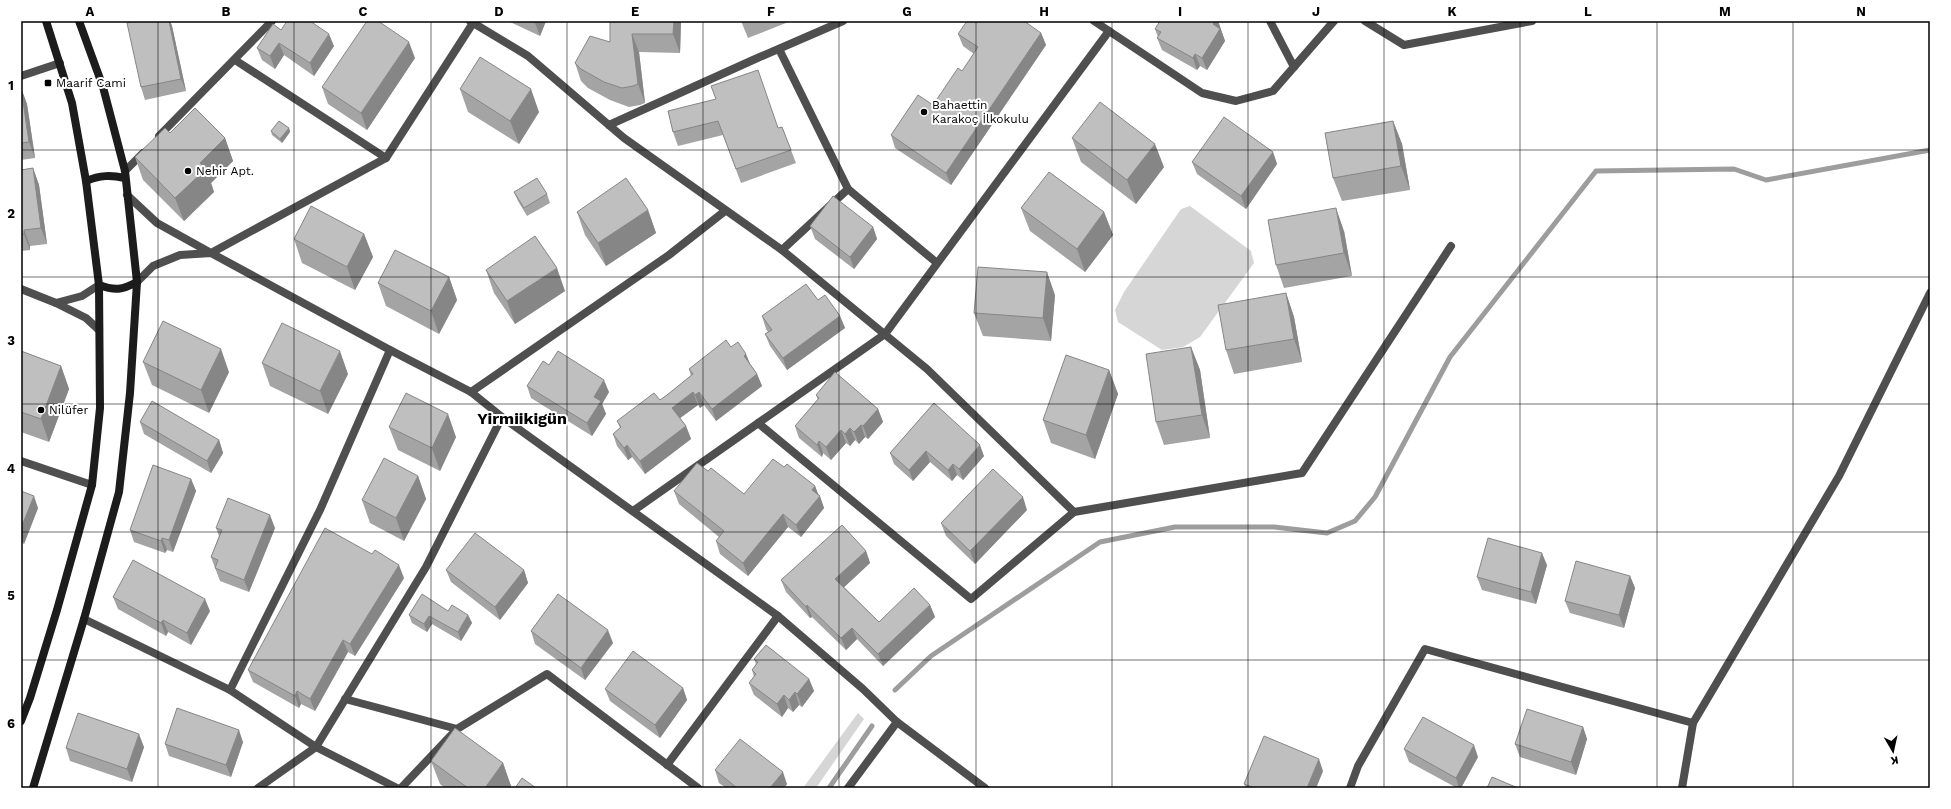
<svg xmlns="http://www.w3.org/2000/svg" width="1951" height="809" viewBox="0 0 1951 809" font-family="'Work Sans',sans-serif">
<style>
.green{fill:#d6d6d6}
.lines{fill:none;stroke-linecap:round;stroke-linejoin:round}
.stream{stroke:#9d9d9d;stroke-width:5}
.minor{stroke:#4f4f4f;stroke-width:8}
.secondary{stroke:#1c1c1c;stroke-width:8}
.wall{fill:#a4a4a4}
.shaded-wall{fill:#868686}
.building{fill:#bfbfbf;stroke:#868686}
.grid{fill:none;stroke:#000;stroke-width:1;stroke-opacity:0.55}
.poi-dot{fill:#000;stroke:#fff;stroke-width:1.5}
.labels{text-anchor:middle;dominant-baseline:central;stroke-width:4;stroke-linejoin:round;paint-order:stroke}
.poi-label{font-size:12px;fill:#000;stroke:#fff;text-anchor:start}
.district-label{font-size:16px;font-weight:bold;fill:#000;stroke:#fff}
.neatline{fill:none;stroke:#000;stroke-width:1.5}
.grid-label{font-size:13px;text-anchor:middle;font-weight:bold;fill:#000}
</style>
<rect width="100%" height="100%" fill="#fff"/>
<g class="green">
<path d="M1190 206 1251 251 1254 263 1200 337 1183 347 1162 350 1118 322 1115 310 1124 292 1181 209Z"/>
<path d="M858 713 864 719 816 788H803Z"/>
</g>
<g class="lines">
<g class="stream">
<path d="M895 690 931 656 1100 542 1175 527H1274L1327 533 1355 521 1375 497 1450 357 1596 171 1734 169 1766 180 1930 150"/>
<path d="M829 788 872 726"/>
</g>
<g class="minor">
<path d="M470 21 528 56 624 138 782 250 927 369 1074 512"/>
<path d="M1094 21 1202 93 1236 101 1273 91 1334 21"/>
<path d="M1270 21 1294 67"/>
<path d="M1365 21 1404 45 1532 21"/>
<path d="M779 49 848 189 937 263"/>
<path d="M235 60 386 158"/>
<path d="M21 76 60 63"/>
<path d="M609 125 753 60 843 21"/>
<path d="M159 136 272 21"/>
<path d="M125 171 143 153"/>
<path d="M127 195 157 223 211 253 386 158 473 23"/>
<path d="M782 250 848 189"/>
<path d="M137 282 153 266 180 255 211 253 390 350 471 392 502 417 778 616 863 689 897 722 985 788"/>
<path d="M21 289 56 303 82 296 99 285"/>
<path d="M56 303 86 318 99 330"/>
<path d="M471 392 669 255 725 211"/>
<path d="M758 423 971 599 1074 512 1302 473 1451 246"/>
<path d="M21 461 92 485"/>
<path d="M633 511 885 334 1109 31"/>
<path d="M84 619 230 690 316 747 397 788"/>
<path d="M230 690 320 510 390 350"/>
<path d="M345 699 457 729"/>
<path d="M667 765 778 616"/>
<path d="M258 788 316 747 426 567 502 417"/>
<path d="M401 788 457 729 547 674 698 788"/>
<path d="M848 788 897 722"/>
<path d="M1350 788 1358 766 1425 649 1693 723"/>
<path d="M1682 788 1693 723 1839 476 1930 293"/>
</g>
<g class="secondary">
<path d="M86 181C100 175 111 175 125 178"/>
<path d="M99 285C115 291 122 290 137 282"/>
<path d="M21 721 30 698 57 610 92 485 100 408 99 285 86 181 72 103 46 21"/>
<path d="M33 788 84 619 119 492 130 393 137 282 125 171 103 87 79 21"/>
</g>
</g>
<g class="wall">
<path d="M134 21H170L172 26 186 91 145 100 141 87Z"/>
<path d="M508 21H546L540 36Z"/>
<path d="M610 21H681L680 53 639 52 645 103 640 105 629 107 610 100 588 88 581 81 575 63 610 42Z"/>
<path d="M741 21H791L748 38Z"/>
<path d="M1218 21 1225 41 1207 70 1200 66 1197 70 1162 50 1157 38 1158 37 1155 29Z"/>
<path d="M281 30 334 46 314 76 284 55 275 69 262 60 257 48Z"/>
<path d="M1041 33 1046 45 951 185 895 148 891 135 933 105 962 71 974 54 963 46 958 34Z"/>
<path d="M415 58 367 130 328 104 322 87Z"/>
<path d="M21 88 27 104 35 158 21 160Z"/>
<path d="M460 89 539 112 519 144 468 112Z"/>
<path d="M668 111 779 128 782 127 796 163 741 183 723 135 678 146 673 132Z"/>
<path d="M1393 121 1402 144 1410 190 1342 201 1333 178Z"/>
<path d="M289 128 290 132 282 143 272 135 271 131Z"/>
<path d="M170 133 225 138 233 161 211 183 214 192 184 221 143 180 135 157Z"/>
<path d="M1072 138 1164 167 1136 204 1081 162Z"/>
<path d="M1273 152 1277 164 1246 209 1197 174 1192 162Z"/>
<path d="M33 168 39 185 47 244 30 246V250L21 251V170Z"/>
<path d="M514 192 547 194 550 203 527 216 518 201Z"/>
<path d="M1021 208 1104 212 1113 235 1085 272 1030 231Z"/>
<path d="M648 210 656 233 606 266 585 235 577 212Z"/>
<path d="M810 226 873 227 877 239 854 269 815 239Z"/>
<path d="M1344 231 1352 276 1284 288 1276 265Z"/>
<path d="M364 234 373 257 355 290 302 263 294 239Z"/>
<path d="M486 270 565 291 515 324 494 293Z"/>
<path d="M449 277 457 300 439 334 386 306 378 283Z"/>
<path d="M1286 293 1294 317 1302 362 1234 374 1226 350Z"/>
<path d="M1055 295 1051 341 983 336 974 313Z"/>
<path d="M818 300 840 316 845 328 787 370 770 346 765 334 768 332 766 329 762 316Z"/>
<path d="M731 347 751 365 757 374 762 386 716 421 704 405 700 408 698 405 680 418 686 426 691 439 645 474 632 457 628 460 617 446 613 434 620 428 617 421 660 400 667 395 691 376 689 369Z"/>
<path d="M1191 347 1200 370 1210 438 1164 445 1156 422Z"/>
<path d="M21 351 61 366 69 389 49 442 21 432Z"/>
<path d="M143 362 229 372 209 413 152 385Z"/>
<path d="M262 363 348 374 328 414 270 386Z"/>
<path d="M549 365 609 392 602 404 606 414 592 436 531 398 527 386Z"/>
<path d="M1109 370 1118 394 1095 459 1051 443 1043 420Z"/>
<path d="M816 395 878 409 883 422 868 439 865 437 859 444 855 440 850 446 846 443 831 460 823 453 822 457 799 438 795 426 818 400Z"/>
<path d="M934 403 984 456 963 480 957 475 952 481 930 462 913 481 894 464 890 453Z"/>
<path d="M140 422 219 440 223 453 211 473 144 434Z"/>
<path d="M389 427 456 437 440 471 398 450Z"/>
<path d="M784 467 815 486 824 508 801 537 788 527 748 576 720 554 716 541 719 537 679 504 674 491 744 494Z"/>
<path d="M418 476 426 499 404 541 370 523 362 500Z"/>
<path d="M191 479 196 491 173 552 167 550 165 553 134 542 130 530Z"/>
<path d="M21 491 38 508 24 544 21 542Z"/>
<path d="M1027 510 975 564 946 536 941 523Z"/>
<path d="M216 528H275L249 592 220 581 211 557 219 536Z"/>
<path d="M866 551 870 563 844 587 879 622 930 605 935 617 883 666 857 639 846 650 812 617 810 618 786 592 781 580Z"/>
<path d="M1547 565 1536 604 1482 590 1477 577Z"/>
<path d="M446 570H524L528 583 500 620 451 582Z"/>
<path d="M1630 576 1635 588 1624 628 1570 613 1565 601Z"/>
<path d="M404 578 355 656 348 652 315 711 301 704 299 708 253 682 248 670Z"/>
<path d="M113 597 210 611 191 645 168 632 166 636 118 609Z"/>
<path d="M409 615H468L472 623 461 641 432 624 427 632 412 623Z"/>
<path d="M531 631 613 643 585 680 535 644Z"/>
<path d="M754 659 809 679 814 691 802 707 799 705 793 712 788 708 782 717 754 695 749 683 754 677 752 670 756 664Z"/>
<path d="M683 688 687 700 660 738 610 701 605 689Z"/>
<path d="M1583 727 1587 739 1576 775 1520 757 1515 744Z"/>
<path d="M243 742 231 777 169 756 165 744Z"/>
<path d="M144 747 132 782 70 761 66 748Z"/>
<path d="M1404 749 1478 757 1461 788H1457L1409 762Z"/>
<path d="M431 761 503 763 511 786 510 788H445L440 784Z"/>
<path d="M715 770 787 784 784 788H726L719 783Z"/>
<path d="M1323 771 1316 788H1246L1244 784Z"/>
</g>
<g class="shaded-wall">
<path d="M169 21H170L172 26 186 91 181 79Z"/>
<path d="M536 21H546L540 36 535 23Z"/>
<path d="M674 21H681L680 53 673 34Z"/>
<path d="M1215 21H1218L1225 41 1207 70 1202 58 1213 24Z"/>
<path d="M1041 33 1046 45 951 185 946 173Z"/>
<path d="M329 34 334 46 314 76 310 63Z"/>
<path d="M632 34 639 52 645 103 638 84Z"/>
<path d="M409 42 415 58 367 130 361 113Z"/>
<path d="M279 43 284 55 275 69 270 56Z"/>
<path d="M1195 54 1200 66 1197 70 1193 58Z"/>
<path d="M21 88 27 104 35 158 29 142Z"/>
<path d="M531 89 539 112 519 144 510 121Z"/>
<path d="M1393 121 1402 144 1410 190 1401 166Z"/>
<path d="M289 128 290 132 282 143 280 139Z"/>
<path d="M225 138 233 161 211 183 214 192 184 221 175 198 200 163Z"/>
<path d="M1155 144 1164 167 1136 204 1127 180Z"/>
<path d="M1273 152 1277 164 1246 209 1241 196Z"/>
<path d="M33 168 39 185 47 244 41 228Z"/>
<path d="M1336 208 1344 231 1352 276 1344 253Z"/>
<path d="M648 210 656 233 606 266 598 243Z"/>
<path d="M1104 212 1113 235 1085 272 1077 249Z"/>
<path d="M873 227 877 239 854 269 850 257Z"/>
<path d="M24 230 30 246V250L24 234Z"/>
<path d="M364 234 373 257 355 290 347 267Z"/>
<path d="M557 268 565 291 515 324 507 301Z"/>
<path d="M1047 272 1055 295 1051 341 1043 318Z"/>
<path d="M449 277 457 300 439 334 431 311Z"/>
<path d="M1286 293 1294 317 1302 362 1294 339Z"/>
<path d="M840 316 845 328 787 370 783 358Z"/>
<path d="M1191 347 1200 370 1210 438 1202 415Z"/>
<path d="M221 349 229 372 209 413 201 390Z"/>
<path d="M340 351 348 374 328 414 320 391Z"/>
<path d="M746 354 751 366 744 356Z"/>
<path d="M61 366 69 389 49 442 41 419Z"/>
<path d="M1109 370 1118 394 1095 459 1086 435Z"/>
<path d="M757 374 762 386 716 421 712 409Z"/>
<path d="M604 380 609 392 602 404 606 414 592 436 587 423 594 397Z"/>
<path d="M693 392 698 405 676 421 672 408Z"/>
<path d="M699 392 704 405 700 408 695 395Z"/>
<path d="M878 409 883 422 868 439 863 426Z"/>
<path d="M448 414 456 437 440 471 432 448Z"/>
<path d="M861 425 865 437 859 444 854 432Z"/>
<path d="M686 426 691 439 645 474 640 461Z"/>
<path d="M850 428 855 440 850 446 845 434Z"/>
<path d="M841 430 846 443 831 460 826 447Z"/>
<path d="M219 440 223 453 211 473 207 461Z"/>
<path d="M819 441 823 453 822 457 817 445Z"/>
<path d="M627 445 632 457 628 460 624 448Z"/>
<path d="M980 445 984 456 963 480 959 469Z"/>
<path d="M926 451 930 462 913 481 909 470Z"/>
<path d="M953 464 957 475 952 481 948 470Z"/>
<path d="M418 476 426 499 404 541 396 518Z"/>
<path d="M191 479 196 491 173 552 169 540Z"/>
<path d="M815 486 819 497 820 496 824 508 801 537 796 525 812 490Z"/>
<path d="M34 496 38 508 24 544 21 534V528Z"/>
<path d="M1023 497 1027 510 975 564 970 551Z"/>
<path d="M783 514 788 527 748 576 743 563Z"/>
<path d="M270 515 275 528 249 592 244 580Z"/>
<path d="M162 538 167 550 165 553 161 541Z"/>
<path d="M866 551 870 563 840 591 835 579Z"/>
<path d="M1542 553 1547 565 1536 604 1531 592Z"/>
<path d="M399 565 404 578 355 656 350 644Z"/>
<path d="M524 570 528 583 500 620 495 607Z"/>
<path d="M1630 576 1635 588 1624 628 1619 615Z"/>
<path d="M205 599 210 611 191 645 187 633Z"/>
<path d="M807 605 812 617 810 618 806 607Z"/>
<path d="M930 605 935 617 883 666 878 654Z"/>
<path d="M468 615 472 623 461 641 458 632Z"/>
<path d="M429 616 432 624 427 632 424 624Z"/>
<path d="M163 620 168 632 166 636 161 623Z"/>
<path d="M852 628 857 639 846 650 841 638Z"/>
<path d="M608 630 613 643 585 680 581 668Z"/>
<path d="M343 640 348 652 315 711 310 699Z"/>
<path d="M809 679 814 691 802 707 797 694Z"/>
<path d="M683 688 687 700 660 738 655 725Z"/>
<path d="M297 691 301 704 299 708 295 696Z"/>
<path d="M795 692 799 705 793 712 789 700Z"/>
<path d="M784 695 788 708 782 717 777 704Z"/>
<path d="M1583 727 1587 739 1576 775 1571 762Z"/>
<path d="M239 730 243 742 231 777 226 765Z"/>
<path d="M139 734 144 747 132 782 127 769Z"/>
<path d="M1474 745 1478 757 1461 788H1459L1456 778Z"/>
<path d="M1319 759 1323 771 1316 788H1307Z"/>
<path d="M503 763 511 786 510 788H485Z"/>
<path d="M783 772 787 784 784 788H770Z"/>
</g>
<g class="building">
<path d="M134 21H169L181 79 141 87 127 23Z"/>
<path d="M287 21H310L329 34 310 63 279 43 270 56 257 48 273 24 281 30Z"/>
<path d="M367 21H378L409 42 361 113 322 87Z"/>
<path d="M530 21H536L535 23Z"/>
<path d="M610 21H674L673 34H632L638 84 633 86 622 88 604 82 581 69 575 63 590 36 610 42Z"/>
<path d="M967 21H1024L1041 33 946 173 891 135 918 95 933 105 958 68 962 71 978 47 958 34Z"/>
<path d="M1160 21H1215L1213 24 1220 29 1202 58 1195 54 1193 58 1157 38 1161 32 1155 29Z"/>
<path d="M480 57 531 89 510 121 460 89Z"/>
<path d="M758 70 778 128 782 127 791 150 736 169 718 121 673 132 668 111 716 99 711 86Z"/>
<path d="M21 88 29 142 21 143Z"/>
<path d="M1100 102 1155 144 1127 180 1072 138Z"/>
<path d="M195 108 225 138 200 163 206 169 175 198 135 157 165 128 170 133Z"/>
<path d="M1224 117 1273 152 1241 196 1192 162Z"/>
<path d="M279 121 289 128 280 139 271 131Z"/>
<path d="M1393 121 1401 166 1333 178 1325 133Z"/>
<path d="M33 168 41 228 24 230V234H21V170Z"/>
<path d="M1049 172 1104 212 1077 249 1021 208Z"/>
<path d="M537 178 547 194 524 208 514 192Z"/>
<path d="M626 178 648 210 598 243 577 212Z"/>
<path d="M833 196 873 227 850 257 810 226Z"/>
<path d="M311 206 364 234 347 267 294 239Z"/>
<path d="M1336 208 1344 253 1276 265 1268 220Z"/>
<path d="M535 236 557 268 507 301 486 270Z"/>
<path d="M395 250 449 277 431 311 378 283Z"/>
<path d="M978 267 1047 272 1043 318 974 313Z"/>
<path d="M806 284 818 300 825 295 840 316 783 358 765 334 772 330 762 316Z"/>
<path d="M1286 293 1294 339 1226 350 1218 305Z"/>
<path d="M163 321 221 349 201 390 143 362Z"/>
<path d="M282 323 340 351 320 391 262 363Z"/>
<path d="M726 340 731 347 738 342 746 354 744 356 757 374 712 409 699 392 695 395 693 392 672 408 686 426 640 461 627 445 624 448 613 434 621 427 617 421 654 393 660 400 667 395 693 374 689 369Z"/>
<path d="M1191 347 1202 415 1156 422 1146 354Z"/>
<path d="M21 351 61 366 41 419 21 412Z"/>
<path d="M558 351 604 380 594 397 601 401 587 423 527 386 543 361 549 365Z"/>
<path d="M1066 355 1109 370 1086 435 1043 420Z"/>
<path d="M835 372 878 409 863 426 861 425 854 432 850 428 845 434 841 430 826 447 819 441 817 445 795 426 819 398 816 395Z"/>
<path d="M406 393 448 414 432 448 389 427Z"/>
<path d="M152 401 219 440 207 461 140 422Z"/>
<path d="M934 403 980 445 959 469 953 464 948 470 926 451 909 470 890 453Z"/>
<path d="M384 458 418 476 396 518 362 500Z"/>
<path d="M773 459 784 467 787 464 815 486 812 490 820 496 796 525 783 514 743 563 716 541 724 531 674 491 697 463 708 471 711 468 744 494Z"/>
<path d="M153 465 191 479 169 540 162 538 161 541 130 530Z"/>
<path d="M993 469 1023 497 970 551 941 523Z"/>
<path d="M21 491 34 496 21 528Z"/>
<path d="M228 498 270 515 244 580 215 568 218 560 211 557 222 530 216 528Z"/>
<path d="M842 525 866 551 835 579 879 622 914 588 930 605 878 654 852 628 841 638 807 605 806 607 781 580Z"/>
<path d="M325 528 372 554 375 550 399 565 350 644 343 640 310 699 297 691 295 696 248 670Z"/>
<path d="M475 533 524 570 495 607 446 570Z"/>
<path d="M1488 538 1542 553 1531 592 1477 577Z"/>
<path d="M133 560 205 599 187 633 163 620 161 623 113 597Z"/>
<path d="M1576 561 1630 576 1619 615 1565 601Z"/>
<path d="M422 594 448 611 452 605 468 615 458 632 429 616 424 624 409 615Z"/>
<path d="M558 594 608 630 581 668 531 631Z"/>
<path d="M766 645 809 679 797 694 795 692 789 700 784 695 777 704 749 683 756 674 752 670 758 662 754 659Z"/>
<path d="M633 651 683 688 655 725 605 689Z"/>
<path d="M177 708 239 730 226 765 165 744Z"/>
<path d="M1527 709 1583 727 1571 762 1515 744Z"/>
<path d="M78 713 139 734 127 769 66 748Z"/>
<path d="M1423 717 1474 745 1456 778 1404 749Z"/>
<path d="M455 728 503 763 485 788H468L431 761Z"/>
<path d="M1264 736 1319 759 1307 788H1255L1244 784Z"/>
<path d="M740 739 783 772 770 788H737L715 770Z"/>
<path d="M1492 777 1518 788H1487Z"/>
<path d="M522 778 536 788H515Z"/>
</g>
<path class="grid" d="M158 21V788M294 21V788M431 21V788M567 21V788M703 21V788M839 21V788M976 21V788M1112 21V788M1248 21V788M1384 21V788M1520 21V788M1657 21V788M1793 21V788M21 150H1930M21 277H1930M21 404H1930M21 532H1930M21 660H1930"/>
<g class="poi-dot">
<rect x="44" y="79" width="8" height="8" rx="2"/>
<circle cx="924" cy="112" r="4"/>
<circle cx="188" cy="171" r="4"/>
<circle cx="41" cy="410" r="4"/>
</g>
<g class="labels">
<g class="poi-label">
<text x="56" y="83">Maarif Cami</text>
<text x="932" y="105">Bahaettin<tspan x="932" dy="14">Karakoç İlkokulu</tspan></text>
<text x="196" y="171">Nehir Apt.</text>
<text x="49" y="410">Nilüfer</text>
</g>
<g class="district-label">
<text x="522" y="418">Yirmiikigün</text>
</g>
</g>
<rect width="1951" height="809" fill="none" stroke="#ffffff" stroke-width="44"/>
<g transform="translate(1893 751) rotate(171)" stroke="#ffffff" stroke-width="3" paint-order="stroke">
<path d="M0-3L7 15L0 10L-7 15Z" fill="#000000"/>
<text y="-6" font-size="11" font-weight="bold" text-anchor="middle" fill="#000000">K</text>
</g>
<rect x="22" y="22" width="1907" height="765" class="neatline"/>
<g class="grid-label">
<text x="90" y="16">A</text>
<text x="226" y="16">B</text>
<text x="363" y="16">C</text>
<text x="499" y="16">D</text>
<text x="635" y="16">E</text>
<text x="771" y="16">F</text>
<text x="907" y="16">G</text>
<text x="1044" y="16">H</text>
<text x="1180" y="16">I</text>
<text x="1316" y="16">J</text>
<text x="1452" y="16">K</text>
<text x="1588" y="16">L</text>
<text x="1725" y="16">M</text>
<text x="1861" y="16">N</text>
<text x="11" y="90">1</text>
<text x="11" y="218">2</text>
<text x="11" y="345">3</text>
<text x="11" y="473">4</text>
<text x="11" y="600">5</text>
<text x="11" y="728">6</text>
</g>
</svg>
